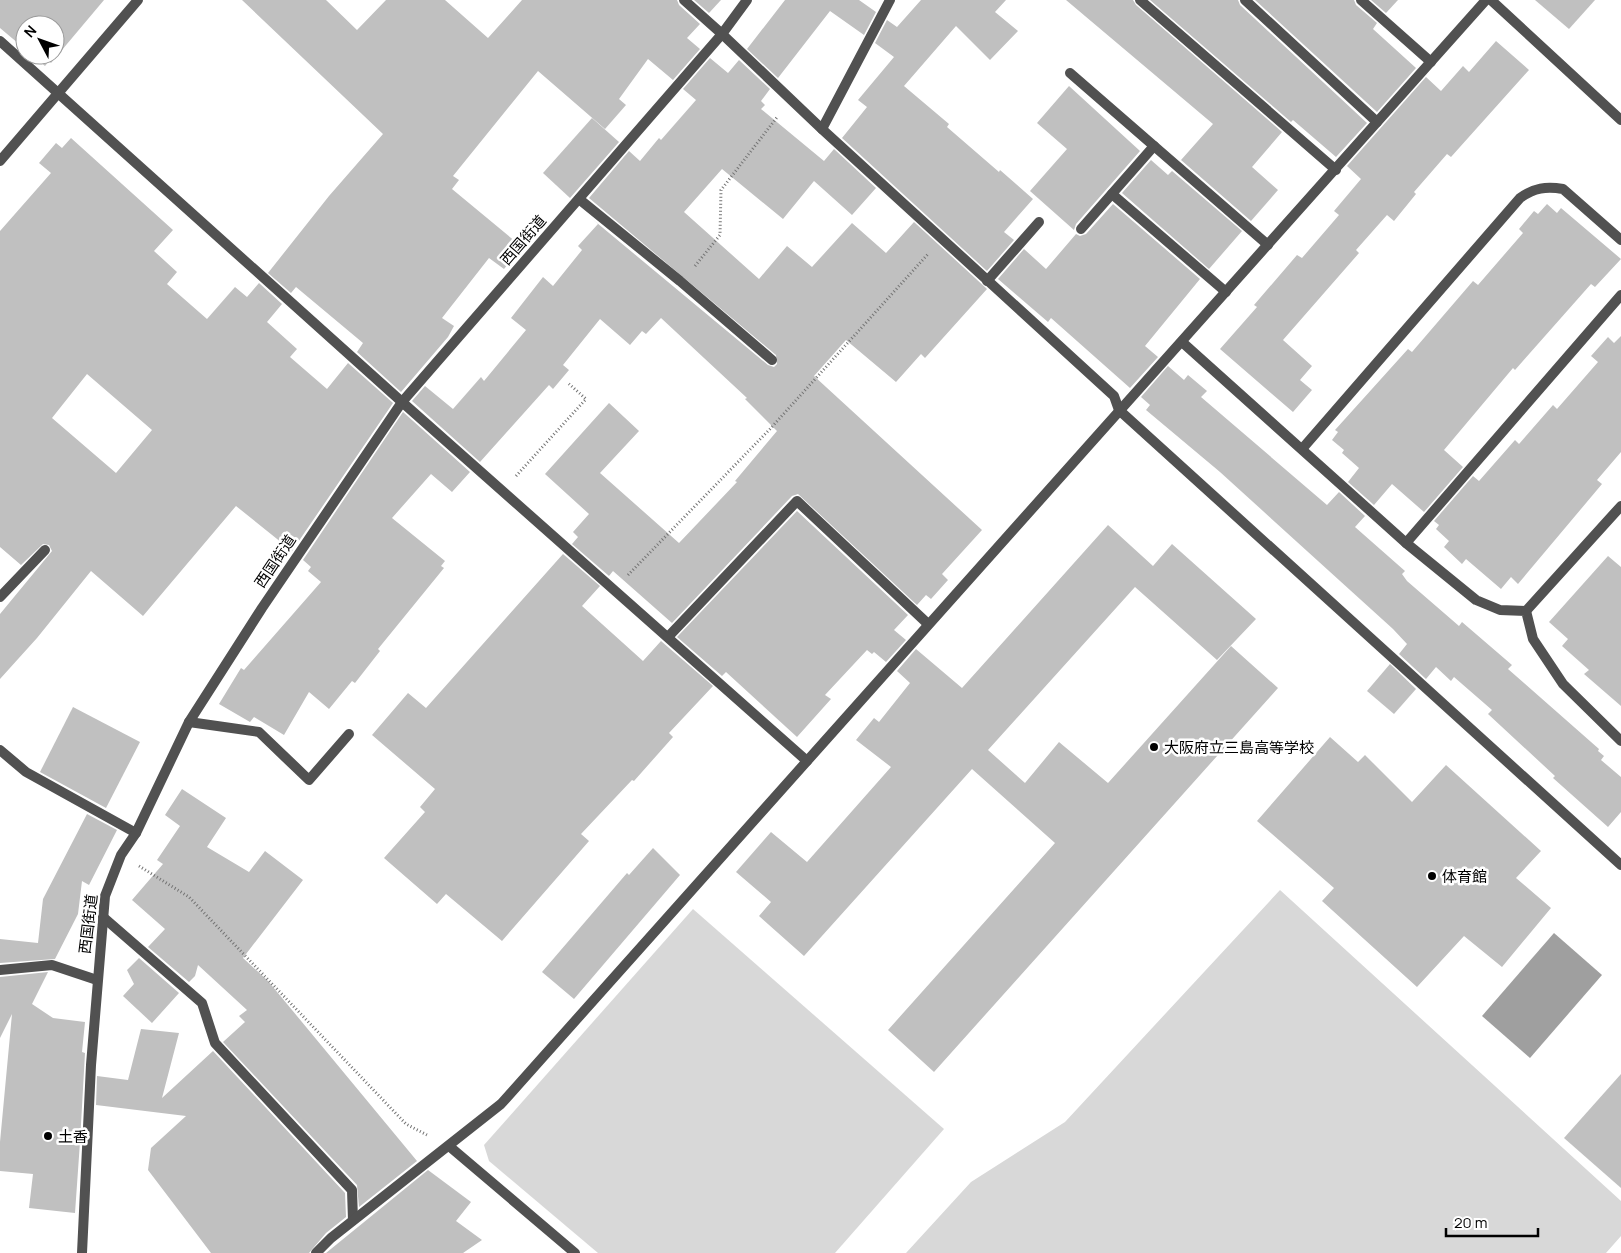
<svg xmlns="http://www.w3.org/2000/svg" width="1621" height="1253" viewBox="0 0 1621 1253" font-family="Manrope,'Noto Sans JP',sans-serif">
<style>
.green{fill:#d8d8d8}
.water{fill:#9f9f9f}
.building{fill:#c0c0c0;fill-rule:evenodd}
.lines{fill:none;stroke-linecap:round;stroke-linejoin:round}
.path{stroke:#737373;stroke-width:3;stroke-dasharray:1 2.5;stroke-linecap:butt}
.street{stroke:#515151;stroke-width:10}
.poi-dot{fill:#000;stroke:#fff;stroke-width:2}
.labels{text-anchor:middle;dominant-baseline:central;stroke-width:5;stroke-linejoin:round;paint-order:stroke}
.street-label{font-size:15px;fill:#000;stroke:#fff}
.poi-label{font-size:15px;fill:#000;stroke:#fff;text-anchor:start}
</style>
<rect width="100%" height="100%" fill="#fff"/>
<g class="green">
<path d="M1280 890 1621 1201V1236L1606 1253H906L971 1182 1065 1122Z"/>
<path d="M693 909 944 1129 835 1253H598L489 1161 484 1145Z"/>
</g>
<path class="water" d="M1554 933 1602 975 1530 1058 1482 1016Z"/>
<g class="building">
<path d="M0 0H104L51 63 49 61 45 66 32 55H55V25H25V49L0 28Z"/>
<path d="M242 0H326L357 30 386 0H445L488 38 522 0H677L679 5 700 24 687 38 700 49 673 80 648 59 619 99 626 105 605 129 538 71 453 176 459 180 452 189 522 247 504 269 489 258 442 318 454 326 448 337 401 392 357 352 363 343 296 287 291 293 268 273 329 196 383 134Z"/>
<path d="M694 0H721L709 13Z"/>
<path d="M785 0H859L876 12 864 35 830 11 778 78 747 49Z"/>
<path d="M921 0H1006L995 12 1018 31 990 60 956 26 904 86 949 124 947 127 999 172 1000 170 1033 199 1004 232 1014 240 987 271 842 138 867 107 858 100 894 57 875 43 887 20 897 27Z"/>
<path d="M1066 0H1133L1136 5 1282 132 1252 167 1278 190 1251 221 1181 160 1213 124Z"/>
<path d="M1150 0H1238L1240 5 1367 123 1336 157 1293 120 1291 122Z"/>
<path d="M1255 0H1354L1356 5 1377 23 1373 29 1416 68 1377 112Z"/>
<path d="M1371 0H1398L1386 13Z"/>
<path d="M1535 0H1595L1569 29Z"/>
<path d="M1496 41 1529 70 1451 157 1447 154 1414 192 1416 194 1394 221 1387 215 1356 250 1359 253 1283 340 1312 366 1300 380 1312 390 1293 412 1220 349 1257 307 1254 305 1297 255 1302 258 1339 215 1334 211 1361 179 1347 166 1426 77 1441 91 1463 66 1469 72Z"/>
<path d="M710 58 728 73 739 60 770 89 761 101 765 105 761 109 824 161 834 149 876 188 852 215 814 181 783 219 722 169 684 212 759 279 787 246 812 267 852 223 886 253 914 222 987 289 925 358 921 354 896 382 846 340 814 376 982 530 942 574 948 580 931 599 926 595 917 605 798 494 792 496 672 623 613 571 609 576 572 544 578 537 573 532 589 514 545 474 609 403 639 431 600 473 679 543 737 482 735 481 777 431 745 399 747 398 661 318 646 334 642 331 630 345 600 319 563 365 569 370 553 389 549 385 480 462 412 401 425 386 453 409 481 377 484 381 526 330 511 318 543 277 553 286 582 250 578 246 598 224 591 218 768 365 774 367 777 364 776 355 589 198 629 151 640 161 659 138 661 140 696 100 683 89Z"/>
<path d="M1069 86 1140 151 1076 224 1074 230 1030 191 1067 149 1037 123Z"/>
<path d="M592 118 619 142 570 198 543 173Z"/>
<path d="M71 138 173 230 154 251 177 272 167 284 207 319 235 287 247 297 259 283 282 304 267 322 297 349 290 357 327 389 348 363 393 403 292 551 236 506 143 616 91 571 37 638 0 679V614L52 551 49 545 43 544 21 565 0 547V231L51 173 39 163 56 143 62 148ZM87 374 152 430 116 473 52 418Z"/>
<path d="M1151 160 1168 175 1172 171 1242 231 1209 269 1122 193Z"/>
<path d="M1113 204 1200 279 1145 346 1158 357 1130 388 1051 318 1048 322 998 279 1024 249 1046 269 1076 234 1080 236 1086 234Z"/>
<path d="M1547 204 1557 213 1561 208 1621 259 1595 287 1591 284 1515 370 1513 368 1444 450 1463 467 1424 512 1392 484 1374 505 1348 482 1359 468 1342 453 1344 450 1332 440 1338 432 1335 430 1408 349 1412 352 1473 281 1478 285 1523 233 1519 229 1534 211 1538 214Z"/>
<path d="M1621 336V452L1597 480 1602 484 1518 584 1511 577 1501 589 1466 559 1462 564 1444 547 1449 541 1436 529 1439 525 1434 521 1473 476 1479 481 1515 440 1519 444 1553 405 1557 409 1598 362 1591 356 1608 337 1614 343Z"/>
<path d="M1168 366 1184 380 1188 375 1207 391 1201 397 1327 505 1339 492 1365 516 1355 527 1405 571 1402 574 1407 581 1459 626 1462 622 1512 665 1508 669 1599 749 1598 751 1604 756 1601 760 1621 777V812L1608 827 1553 778 1555 776 1488 714 1492 710 1454 677 1451 681 1436 667 1426 679 1399 654 1407 644 1393 629 1220 472 1146 410 1150 405 1141 397Z"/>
<path d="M403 412 470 472 452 492 431 474 392 518 445 561 441 566 444 568 378 649 380 651 355 683 352 681 329 709 309 692 284 735 254 717 250 722 219 704 241 668 244 670 321 582 308 571 311 567 303 560Z"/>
<path d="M797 511 908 615 894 630 906 640 886 662 874 652 872 654 867 650 825 695 831 699 797 737 726 672 722 676 677 637Z"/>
<path d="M1108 525 1153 566 1172 544 1256 619 1217 660 1135 587 988 750 1025 783 1059 742 1108 783 1231 646 1278 688 934 1072 888 1030 1055 843 972 769 804 956 759 916 771 902 736 872 771 832 807 862 891 767 856 740 874 718 879 722 910 683 897 671 916 649 962 688Z"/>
<path d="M563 554 600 586 582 606 643 661 661 641 713 686 669 733 673 737 634 781 632 780 581 834 589 841 502 941 446 894 437 904 384 858 425 812 420 807 435 789 372 735 408 693 426 708Z"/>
<path d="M1608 556 1621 567V706L1584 674 1589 670 1562 646 1568 639 1549 622Z"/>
<path d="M1390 664 1416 689 1394 714 1367 691Z"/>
<path d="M73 707 140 742 106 808 40 772Z"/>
<path d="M1330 737 1358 762 1365 755 1412 802 1446 765 1541 851 1516 878 1551 908 1502 967 1464 936 1417 987 1322 901 1334 888 1257 821Z"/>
<path d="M182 789 226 818 207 847 249 872 265 851 303 880 243 958 268 981 417 1161 359 1207 357 1185 223 1042 245 1022 239 1016 247 1010 198 965 195 976 189 982 148 947 165 929 132 900 163 864 157 860 180 826 165 815Z"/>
<path d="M87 814 117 830 89 885 82 881 78 914 55 959 0 963V939L38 943 43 899Z"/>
<path d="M653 848 680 875 574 999 542 972 627 873 629 875Z"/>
<path d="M139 958 179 993 152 1023 123 996 134 984 127 970Z"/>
<path d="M48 972 32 1004 53 1018 85 1022 82 1052 85 1053 80 1142 75 1213 29 1208 33 1174 0 1171V1142L12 1014 0 1038V977Z"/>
<path d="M141 1029 179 1033 162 1098 213 1051 345 1193 346 1217 326 1233 309 1253H211L148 1170 151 1148 186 1116 96 1105 97 1076 128 1080Z"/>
<path d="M1621 1074V1188L1564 1138Z"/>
<path d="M428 1170 471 1202 456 1221 482 1240 463 1253H326Z"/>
</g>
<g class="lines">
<g class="path">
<path d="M695 266 720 235 721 190 778 116"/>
<path d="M516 476 586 399 568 383"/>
<path d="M628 575 770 429 928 254"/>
<path d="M139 866 189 897 406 1124 429 1136"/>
</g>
<g class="street">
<path d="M684 0 722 34 822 129 1114 396 1119 410 1621 865"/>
<path d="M1140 0 1336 170"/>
<path d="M1245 0 1377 122"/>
<path d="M1361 0 1431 62"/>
<path d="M1491 0 1621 120"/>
<path d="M0 41 402 402 807 761"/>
<path d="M1070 73 1268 245"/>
<path d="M822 129 890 0"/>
<path d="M0 161 138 0"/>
<path d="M1112 194 1226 292"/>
<path d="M579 199 680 281 772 360"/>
<path d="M1081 229 1154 146"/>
<path d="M987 281 1039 222"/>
<path d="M1182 342 1406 543 1476 600 1500 610 1526 611 1533 639 1563 684 1621 741"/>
<path d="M1302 449 1520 198C1534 188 1546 186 1563 189L1621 240"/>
<path d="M1406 543 1621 295"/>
<path d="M0 597 45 550"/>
<path d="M1526 611 1621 506"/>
<path d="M668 637 797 501 928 624"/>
<path d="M189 722 259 732 309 780 349 734"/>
<path d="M0 750 26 772 136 833"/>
<path d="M103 917 202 1003 215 1043 352 1190 353 1220"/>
<path d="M0 970 52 965 97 980"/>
<path d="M449 1146 575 1253"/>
<path d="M82 1253 91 1065 105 896 121 855 136 833 189 722 262 608 402 402 722 34 747 0"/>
<path d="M316 1253 331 1238 501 1104 1486 0"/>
</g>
</g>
<g class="poi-dot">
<circle cx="1154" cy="747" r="5"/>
<circle cx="1432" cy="876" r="5"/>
<circle cx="48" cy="1136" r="5"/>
</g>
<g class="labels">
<g class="street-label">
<text transform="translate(523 240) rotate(-49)">西国街道</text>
<text transform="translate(275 561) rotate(-56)">西国街道</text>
<text transform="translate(88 924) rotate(-83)">西国街道</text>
</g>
<g class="poi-label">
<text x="1164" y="747">大阪府立三島高等学校</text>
<text x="1442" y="876">体育館</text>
<text x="58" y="1136">土香</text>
</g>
</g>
<g transform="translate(40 40) rotate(311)"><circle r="24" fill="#ffffff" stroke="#999999"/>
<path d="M0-4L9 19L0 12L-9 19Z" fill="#000000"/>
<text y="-8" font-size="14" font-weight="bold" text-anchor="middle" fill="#000000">N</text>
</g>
<path d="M1446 1228v8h92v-8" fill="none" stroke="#000000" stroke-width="2.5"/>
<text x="1454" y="1228" font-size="15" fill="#000000" stroke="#ffffff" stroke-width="4" paint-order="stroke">20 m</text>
</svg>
